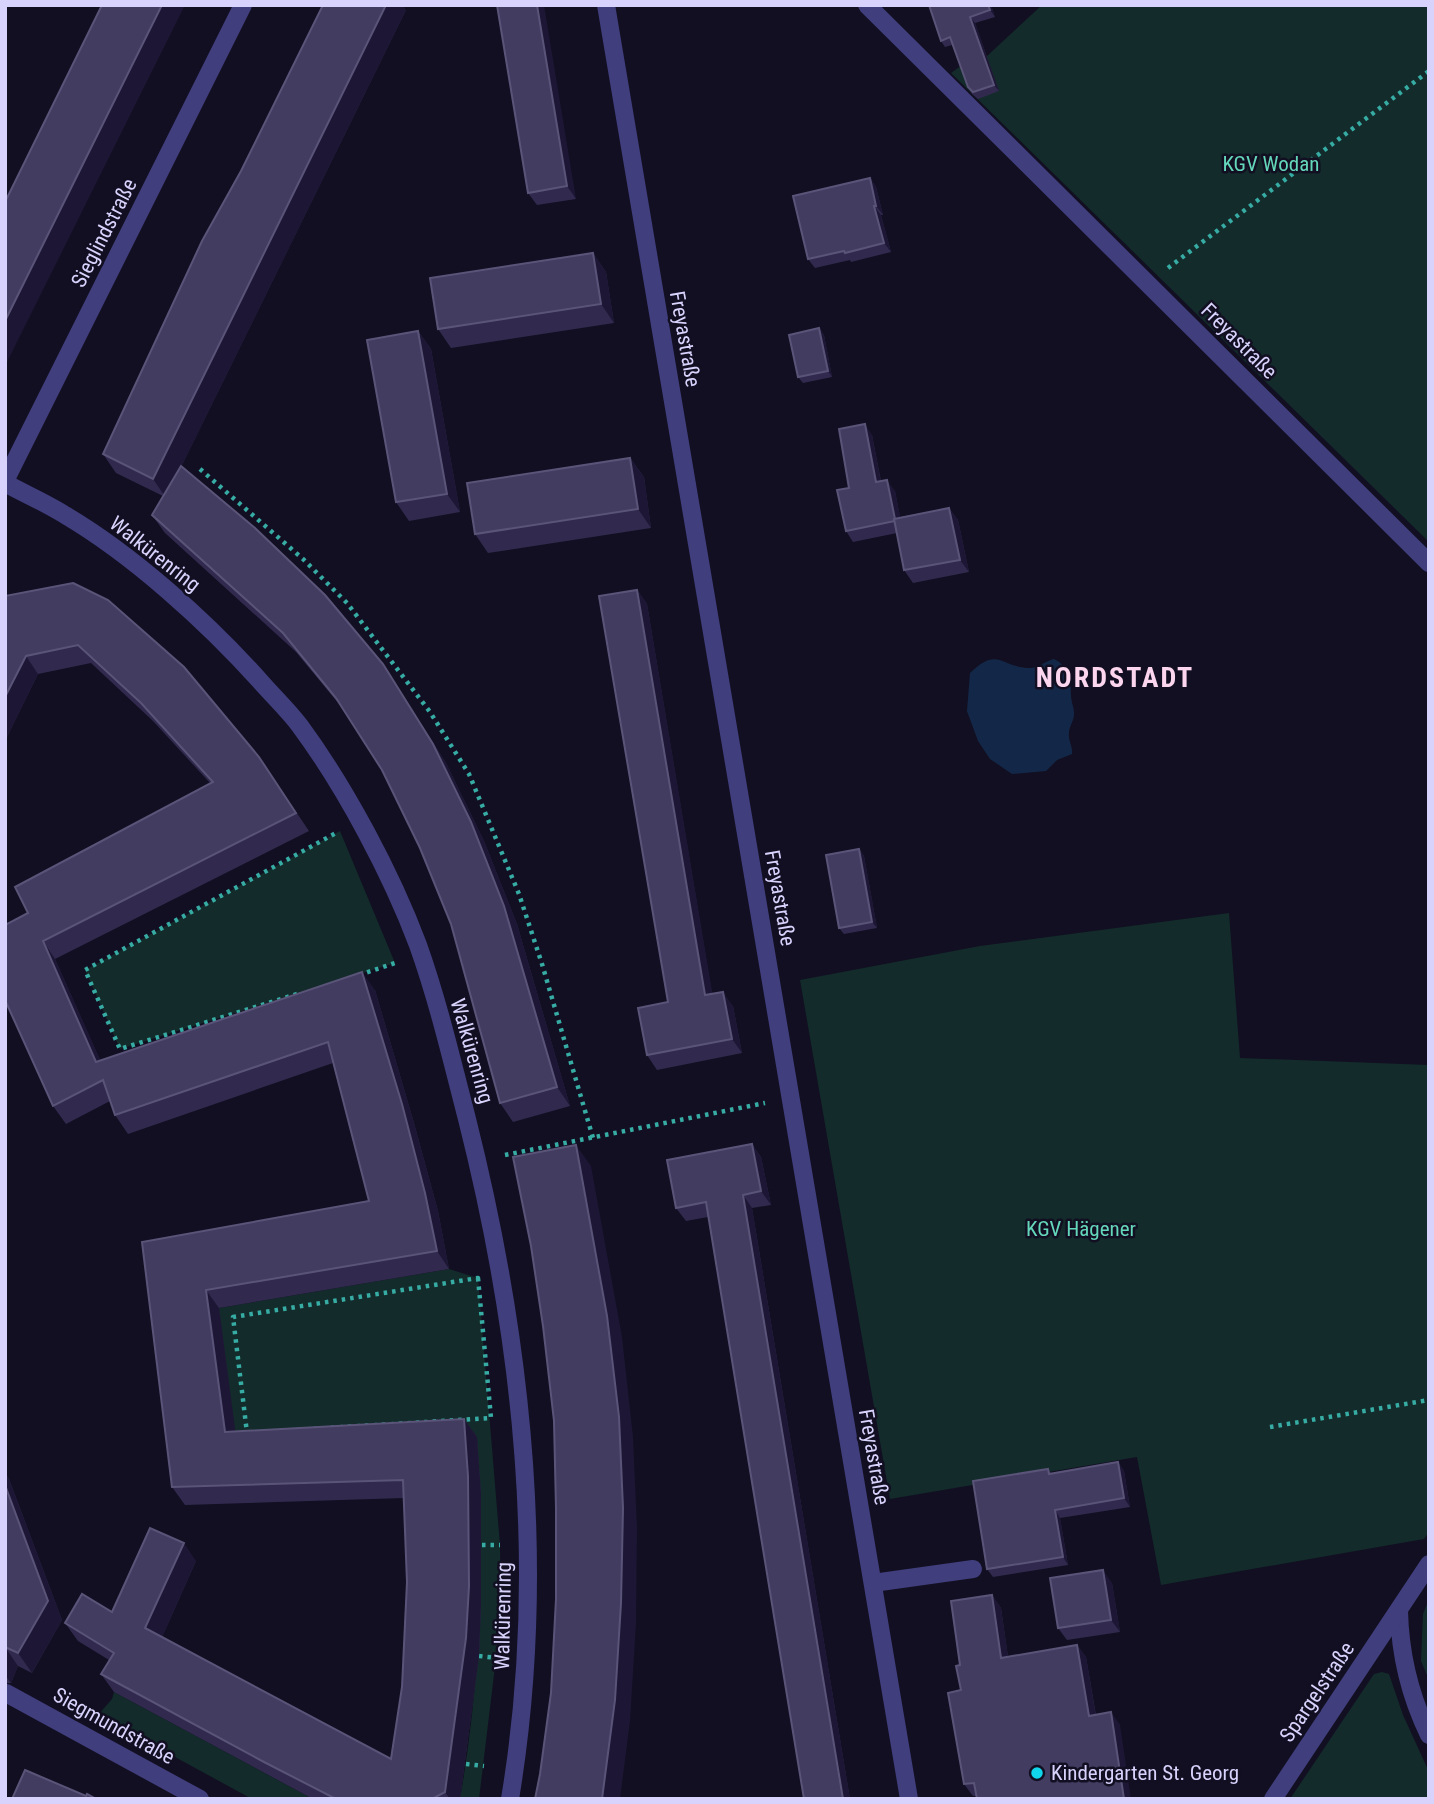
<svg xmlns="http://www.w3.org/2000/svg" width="1434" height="1804" viewBox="0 0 1434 1804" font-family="'Roboto Condensed',sans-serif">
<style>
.green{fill:#132b2a}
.water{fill:#132848}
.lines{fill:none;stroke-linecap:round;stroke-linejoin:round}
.path{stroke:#37aca4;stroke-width:4.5;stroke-dasharray:3.5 5;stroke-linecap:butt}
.service{stroke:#403e7d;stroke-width:18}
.minor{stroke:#403e7d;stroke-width:18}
.wall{fill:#312a4e}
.shaded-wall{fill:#1d1735}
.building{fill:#433c61;stroke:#5a5479;stroke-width:2}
.poi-dot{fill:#11d5ea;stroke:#120f22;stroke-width:2.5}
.labels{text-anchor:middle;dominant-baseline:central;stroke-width:5;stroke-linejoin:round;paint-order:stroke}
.park-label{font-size:21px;fill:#64d7ba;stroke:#120f22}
.street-label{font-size:21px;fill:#d8d3fc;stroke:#120f22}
.poi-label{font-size:21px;fill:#d8d3fc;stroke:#120f22;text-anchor:start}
.district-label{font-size:28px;font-weight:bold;letter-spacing:2px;fill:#fcd5ee;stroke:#120f22}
</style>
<rect width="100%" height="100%" fill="#120f22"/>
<g class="green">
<path d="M1042 5H1429V542L951 73 962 65 987 56Z"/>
<path d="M340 831 395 963 120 1049 85 970Z"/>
<path d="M1229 913 1240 1058 1429 1065V1532L1424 1539 1161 1585 1137 1457 890 1499 800 980 980 946Z"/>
<path d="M449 1269 478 1278 500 1545 501 1617 479 1799H460C481 1679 485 1559 477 1438L237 1451 219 1308Z"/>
<path d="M1429 1599V1680L1421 1661 1423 1614Z"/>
<path d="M1382 1672 1389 1674 1403 1715 1429 1772V1799H1290L1374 1674Z"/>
<path d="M114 1692 313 1799H252L98 1715 112 1699Z"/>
</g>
<path class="water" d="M1054 659C1069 666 1071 681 1071 696 1071 702 1074 707 1074 712 1075 720 1069 726 1069 733 1068 741 1073 746 1072 754L1057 760 1046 771 1012 774 990 759 978 741 967 711 970 673C998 646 1001 667 1028 668 1037 669 1045 661 1054 659Z"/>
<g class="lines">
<g class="path">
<path d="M1168 268 1429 71"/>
<path d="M200 469 303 559 347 603 430 712 469 774 519 894 542 964 593 1138"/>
<path d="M359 975 395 963"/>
<path d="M297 994 120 1049 85 970 336 833"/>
<path d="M505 1155 765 1103"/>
<path d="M478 1278 491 1418 247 1433 233 1317Z"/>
<path d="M1270 1427 1429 1400"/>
<path d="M482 1545H500"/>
<path d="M479 1656 497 1658"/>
<path d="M466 1764 484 1766"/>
</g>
<g class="service">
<path d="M867 5 1429 563"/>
<path d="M873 1583 973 1569"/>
<path d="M1399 1611C1400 1654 1410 1696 1429 1735"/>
<path d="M1273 1799 1429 1564"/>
</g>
<g class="minor">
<path d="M606 5 909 1799"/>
<path d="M5 481 243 5"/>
<path d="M5 483C25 494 46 503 65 515 133 555 207 622 260 681 273 696 288 710 300 726 345 787 391 873 418 945 438 1001 452 1061 467 1119 523 1341 548 1571 510 1799"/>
<path d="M6 1693 200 1799"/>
</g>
</g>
<g class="wall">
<path d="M497 5 576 199 537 205 528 193Z"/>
<path d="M929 5H991L995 17 975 23 999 91 978 99 972 94 968 87 952 45 945 47 941 41Z"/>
<path d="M406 10 181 467 383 664 446 763 484 841 517 924 570 1106 513 1122 500 1103 451 924 420 848 382 770 344 710 296 652 165 533 152 515 163 496 116 473 103 454 241 171Z"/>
<path d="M870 178 876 187 883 215H881L891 252 851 262 850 260 815 268 808 259Z"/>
<path d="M593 253 606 272 614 323 451 348 438 329Z"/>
<path d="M819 328 824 335 832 377 803 383 798 377Z"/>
<path d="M418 331 431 349 460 512 409 521 396 502Z"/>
<path d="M872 435 881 481 895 491 900 517 949 508 958 520 969 572 913 583 904 570 897 533 853 542 846 531 849 488Z"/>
<path d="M630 458 644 477 651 528 488 553 475 534Z"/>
<path d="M637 590 647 604 712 994 733 1006 742 1053 657 1070 647 1055 668 1002Z"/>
<path d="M5 596 259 757 309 831 55 959 100 1060 375 990 414 1123 438 1211 449 1269 219 1308 235 1432 464 1419 477 1437 481 1494V1604L479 1656 460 1799H313L114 1692 101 1674 109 1660 78 1641 65 1623 112 1612 196 1561 162 1637 391 1759 402 1687 407 1582 404 1498 185 1505 172 1487 142 1242 369 1201 333 1063 128 1134 115 1115 110 1101 66 1124 53 1106 28 913 210 783 153 721 91 663 38 674 5 741Z"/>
<path d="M859 849 864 856 877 928 844 934 839 928Z"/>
<path d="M752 1144 761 1157 771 1205 752 1208 850 1799H804L708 1217 686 1221 676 1208Z"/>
<path d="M1118 1462 1124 1471 1130 1507 1060 1518 1068 1565 993 1577 987 1569 1048 1469 1051 1473Z"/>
<path d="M5 1473 9 1479 62 1620 32 1673 18 1666 11 1683H5Z"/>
<path d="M1112 1583 1120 1632 1067 1640 1058 1628Z"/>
<path d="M992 1595 1001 1608 1008 1657 1077 1645 1086 1657 1096 1715 1120 1725 977 1796H973L964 1784 960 1665Z"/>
</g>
<g class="shaded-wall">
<path d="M162 5H185L5 366V321Z"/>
<path d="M386 5H403L406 10 166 498 153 479Z"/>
<path d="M537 5H544L576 199 567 186Z"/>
<path d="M988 5H991L995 17 990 10Z"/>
<path d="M970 17 975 23 999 91 994 85Z"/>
<path d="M870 178 876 187 883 215 876 206Z"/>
<path d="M874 206 881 215 891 252 884 243Z"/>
<path d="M593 253 606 272 614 323 601 304Z"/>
<path d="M819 328 824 335 832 377 828 371Z"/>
<path d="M418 331 431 349 460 512 447 494Z"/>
<path d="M865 424 872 435 883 493 876 482Z"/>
<path d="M630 458 644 477 651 528 638 509Z"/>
<path d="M887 480 895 491 903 531 895 520Z"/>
<path d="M949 508 958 520 969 572 960 560Z"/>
<path d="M637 590 647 604 715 1009 705 995Z"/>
<path d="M26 656 38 674 5 741V697Z"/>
<path d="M383 664 446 763 484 841 517 924 570 1106 557 1087Z"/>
<path d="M859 849 864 856 877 928 872 922Z"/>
<path d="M43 941 55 959 109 1080 96 1062Z"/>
<path d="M362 972 375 990 414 1123 438 1211 449 1269 437 1251Z"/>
<path d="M723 992 733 1006 742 1053 732 1039Z"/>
<path d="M752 1144 761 1157 771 1205 761 1191Z"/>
<path d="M576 1145 591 1166 622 1337 633 1437 637 1528 636 1623 630 1721 620 1799H602Z"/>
<path d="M743 1195 752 1208 850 1799H843Z"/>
<path d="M206 1290 219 1308 238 1451 225 1432Z"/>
<path d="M464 1419 477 1437 481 1494V1604L479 1656 460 1799H450L445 1792Z"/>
<path d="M1118 1462 1124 1471 1130 1507 1124 1498Z"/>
<path d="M5 1473 9 1479 62 1620 32 1673 18 1653 5 1485Z"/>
<path d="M1055 1510 1060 1518 1068 1565 1063 1557Z"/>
<path d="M184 1543 196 1561 158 1646 145 1628Z"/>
<path d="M1103 1570 1112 1583 1120 1632 1111 1620Z"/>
<path d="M992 1595 1001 1608 1010 1671 1001 1658Z"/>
<path d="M1077 1645 1086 1657 1098 1729 1089 1716Z"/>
<path d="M5 1647 18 1666 11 1683 5 1675Z"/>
<path d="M1111 1712 1120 1725 1131 1799H1124Z"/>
</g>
<g class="building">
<path d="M102 5H162L5 321V202Z"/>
<path d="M323 5H386L153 479 103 454 202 241 241 171Z"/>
<path d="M497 5H537L567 186 528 193Z"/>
<path d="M929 5H988L990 10 970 17 994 85 973 92 968 87 950 37 941 41Z"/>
<path d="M870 178 876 206H874L884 243 845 253 844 251 808 259 793 196Z"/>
<path d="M593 253 601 304 438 329 430 278Z"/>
<path d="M819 328 828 371 798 377 789 335Z"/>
<path d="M418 331 447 494 396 502 367 340Z"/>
<path d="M865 424 876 482 887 480 895 519V521L846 531 837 490 849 488 839 429Z"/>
<path d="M630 458 638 509 475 534 467 483Z"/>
<path d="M181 466 255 528 325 595 383 664 433 744 471 822 504 906 557 1087 500 1103 451 924 420 848 382 770 336 698 283 633 152 515Z"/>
<path d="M949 508 960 560 904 570 894 519Z"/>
<path d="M73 583 108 600 184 667 259 757 296 813 43 941 96 1062 362 972 402 1104 425 1193 437 1251 206 1290 225 1432 464 1419 468 1476 469 1586 466 1638 445 1792 432 1799H336L264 1762 101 1674 114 1653 65 1623 82 1594 112 1612 150 1528 184 1543 145 1628 391 1759 402 1687 407 1582 403 1480 172 1487 142 1242 369 1201 328 1042 115 1115 103 1080 53 1106 5 1000V925L28 913 15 887 213 782 141 703 78 645 26 656 5 697V596Z"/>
<path d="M637 590 705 995 723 992 732 1039 647 1055 638 1008 668 1002 599 596Z"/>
<path d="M859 849 872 922 839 928 826 855Z"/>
<path d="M752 1144 761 1191 743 1195 843 1799H804L706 1202 676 1208 667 1160Z"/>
<path d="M576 1145 607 1316 619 1417 623 1508 621 1603 615 1700 602 1799H535L540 1774 551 1693 556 1599V1508L554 1421 543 1326 531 1246 513 1157Z"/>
<path d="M1118 1462 1124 1498 1055 1510 1063 1557 987 1569 973 1481 1048 1469 1049 1474Z"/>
<path d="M5 1485 48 1601 18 1653 5 1647Z"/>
<path d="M1103 1570 1111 1620 1058 1628 1050 1578Z"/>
<path d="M992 1595 1001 1658 1077 1645 1089 1716 1111 1712 1124 1799H977L974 1783 964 1784 948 1693 961 1690 956 1666 960 1665 951 1601Z"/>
<path d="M25 1770 86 1796 87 1794 96 1799H12Z"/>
</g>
<circle class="poi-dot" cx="1037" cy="1773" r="7"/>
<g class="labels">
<g class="park-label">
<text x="1271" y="164">KGV Wodan</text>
<text x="1081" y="1229">KGV Hägener</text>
</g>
<g class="street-label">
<text transform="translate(104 233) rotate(-63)">Sieglindstraße</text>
<text transform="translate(685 339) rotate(80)">Freyastraße</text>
<text transform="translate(1239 341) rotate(45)">Freyastraße</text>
<text transform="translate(155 554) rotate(38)">Walkürenring</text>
<text transform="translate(780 898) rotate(80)">Freyastraße</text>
<text transform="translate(472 1051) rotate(74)">Walkürenring</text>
<text transform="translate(874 1457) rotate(80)">Freyastraße</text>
<text transform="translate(503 1616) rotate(-89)">Walkürenring</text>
<text transform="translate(1317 1692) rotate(-56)">Spargelstraße</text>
<text transform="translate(114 1726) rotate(29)">Siegmundstraße</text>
</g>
<g class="poi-label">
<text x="1051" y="1773">Kindergarten St. Georg</text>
</g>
<g class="district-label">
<text x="1115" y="677">NORDSTADT</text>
</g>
</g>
<rect width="1434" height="1804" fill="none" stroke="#d8d3fc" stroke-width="14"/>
</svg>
